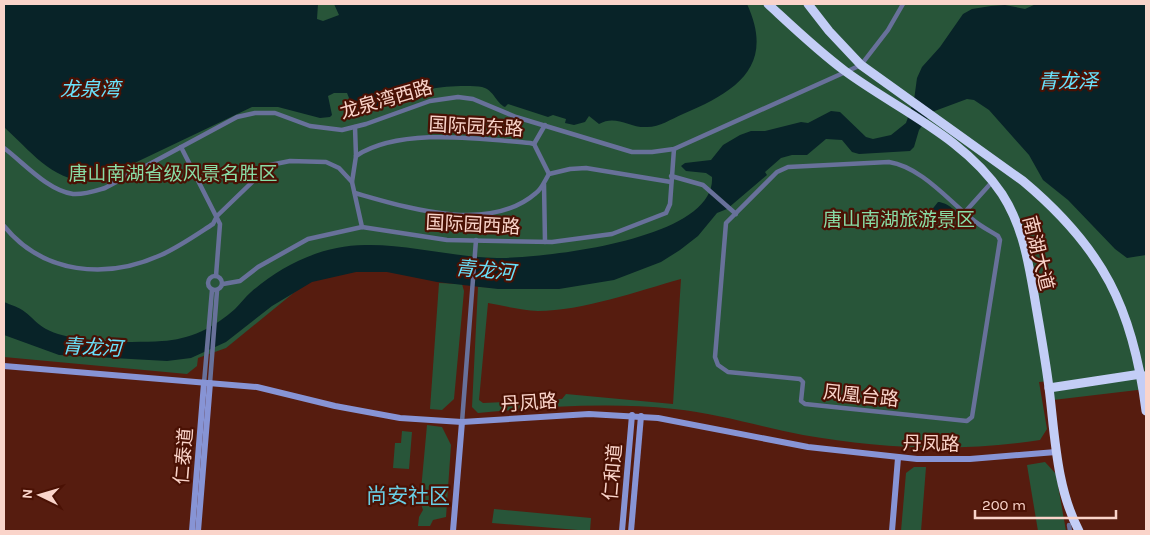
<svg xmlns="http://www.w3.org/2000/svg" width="1150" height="535" font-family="Karla,'Noto Sans SC',sans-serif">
<rect width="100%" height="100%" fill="#561c0f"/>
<g fill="#285539" fill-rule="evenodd">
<path d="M4 4H1146V389L1053 400 1050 381 1039 382 1047 429 1040 440C961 452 882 449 803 435 760 427 717 413 674 409 608 402 543 407 478 413L472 407 478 287 559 289 382 266 313 277 226 348 198 358 197 366 187 374 4 357ZM681 279 673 404 566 394 562 399 483 403 479 400 488 303C504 306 521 310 538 311 582 311 638 291 681 279Z"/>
<polygon points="439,283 462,284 464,291 454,399 442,410 430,409"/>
<polygon points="427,425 442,427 451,445 446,517 433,520 430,526 418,526 419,517 423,510 420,501"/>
<polygon points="402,431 412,432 409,469 393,468 395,443 401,443"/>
<polygon points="1045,462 1056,474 1066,531 1038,531 1027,465"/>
<polygon points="914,467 926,467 921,531 901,531 906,473"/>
<polygon points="494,509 591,518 590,531 492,523"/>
</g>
<g fill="#082328">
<path d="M4 4H318L317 19 323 21 339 15 334 4H747C776 67 735 92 683 114 671 119 660 127 647 127 629 128 616 114 599 124L589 116 585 122 574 125 565 123 566 119 553 115 548 117 508 104 505 107C496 103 494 90 482 87 471 85 442 86 432 89 409 95 377 117 353 108L347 93H334L328 96 332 115 330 117 320 118 278 107H252L101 179C58 189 33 153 4 127Z"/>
<path d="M1036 4H1146V255L1127 258 1115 249 1068 200 1043 180 1029 155 989 110 974 100 967 99 932 112 919 130 914 147 910 151 859 154 852 152 842 140 826 139 807 155H792L781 158 765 172 767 175 727 209 717 213 698 236 680 250 661 262 614 280 559 289H498L437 282 387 272H356L312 282 272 306 226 342 191 358 167 361 59 355 4 335V302C11 305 19 307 25 312 32 317 38 325 46 329 71 343 132 343 162 341 189 340 215 327 235 309 241 303 245 297 251 292 282 265 323 245 365 245 408 244 453 257 497 258 542 258 716 240 712 177L706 173 686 171 681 166 685 163 711 160 723 145 740 135 751 131H765L801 122 808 123 831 111 840 112 866 137 873 139 891 135 906 123 914 100 917 78 922 67 940 47 963 14 972 9 991 6 1005 5 1025 9Z"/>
<path d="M938 202C946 202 958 211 959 219L933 216 930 212Z"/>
</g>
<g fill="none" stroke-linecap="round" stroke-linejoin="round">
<g stroke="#68719a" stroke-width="4.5">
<polyline points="534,144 545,125"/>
<polyline points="181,147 220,224 216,276"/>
<path d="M4 148C24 163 47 190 73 194 84 195 95 191 105 188L237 117 255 113H275L310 126 342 130 366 124 430 101 458 97 473 99 516 117 632 152H652L674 149 861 65 888 30 903 4"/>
<path d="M356 156C400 127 480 139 530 143L534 144 549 174"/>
<path d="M889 162C921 167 948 200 972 219 980 226 990 231 998 236L1000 240 972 417 967 421 805 404 801 401 803 382 800 379 728 372 718 365 715 357 726 223 777 172 788 167Z"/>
<polyline points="671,176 703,185 736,214"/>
<polyline points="352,182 356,156 355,127"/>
<polyline points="544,184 545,242"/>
<path d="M355 193C408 208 489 234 536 193 542 189 545 180 549 174L570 169 586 168 671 182"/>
<polyline points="965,212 992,182"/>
<path d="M4 226C43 274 106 280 161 255 179 247 196 235 213 224L217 216 270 165 290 161 326 162 339 168 352 182 362 227"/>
<circle cx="215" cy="283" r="7"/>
<polyline points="223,284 240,281 258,267 308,239 362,227 447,240 552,242 612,234 666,213 670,204 674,149"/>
<polyline points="204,383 212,290"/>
<polyline points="210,383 217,291"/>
<polyline points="462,422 476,240"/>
<polyline points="1069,525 1070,531"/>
</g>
<g stroke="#8794d5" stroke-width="6">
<polyline points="4,366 257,387 335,406 400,418 462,422 589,414 658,418 808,447 917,459 970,459 1056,452"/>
<polyline points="192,531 204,383"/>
<polyline points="198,531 210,383"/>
<polyline points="453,531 462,422"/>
<polyline points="622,531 632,415"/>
<polyline points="631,531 641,416"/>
<polyline points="892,531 898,458"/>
</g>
<g stroke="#c3cdf6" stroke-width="9">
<path d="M768 4C793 27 818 51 845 71 898 110 964 137 1002 194 1022 225 1028 259 1034 294 1039 325 1045 356 1049 388 1055 435 1056 487 1079 531"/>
<path d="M808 4 829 31 861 65 1023 181C1103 248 1133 308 1146 411"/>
<polyline points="1049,388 1141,374"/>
</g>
</g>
<g text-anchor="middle" stroke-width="4.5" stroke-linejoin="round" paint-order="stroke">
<g font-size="19" fill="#fad4ca" stroke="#4a1104">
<text transform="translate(386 99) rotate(-16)" y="7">龙泉湾西路</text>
<text transform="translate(476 126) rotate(3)" y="7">国际园东路</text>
<text transform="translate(473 224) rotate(3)" y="7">国际园西路</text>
<text transform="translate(1039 253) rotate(76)" y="7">南湖大道</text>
<text transform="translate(861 395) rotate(6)" y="7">凤凰台路</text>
<text transform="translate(529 402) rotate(-4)" y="7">丹凤路</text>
<text transform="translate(931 443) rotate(1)" y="7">丹凤路</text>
<text transform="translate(183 456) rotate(-85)" y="7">仁泰道</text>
<text transform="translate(612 472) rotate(-85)" y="7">仁和道</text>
</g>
<g font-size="19" fill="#89dda6" stroke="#4a1104">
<text x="173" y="180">唐山南湖省级风景名胜区</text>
<text x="899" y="226">唐山南湖旅游景区</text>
</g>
<g font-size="20" font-style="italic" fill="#69e2fc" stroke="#4a1104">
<text x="1068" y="88">青龙泽</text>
<text x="90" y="96">龙泉湾</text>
<text transform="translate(485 270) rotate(5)" y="7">青龙河</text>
<text transform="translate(92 347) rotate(3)" y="7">青龙河</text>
</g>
<g font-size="21" fill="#69cfe6" stroke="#4a1104">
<text x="408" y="503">尚安社区</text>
</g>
</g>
<rect width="1150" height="535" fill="none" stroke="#fad4ca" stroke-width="10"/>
<g transform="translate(40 495) rotate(275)" stroke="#4a1104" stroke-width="4" paint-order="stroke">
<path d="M0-4L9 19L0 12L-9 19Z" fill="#fad4ca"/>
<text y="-8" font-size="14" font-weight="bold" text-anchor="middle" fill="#fad4ca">N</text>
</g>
<path d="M975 510v8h141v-8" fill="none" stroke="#fad4ca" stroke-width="2.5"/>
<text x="982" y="510" font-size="15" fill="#fad4ca" stroke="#4a1104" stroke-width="4" paint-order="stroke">200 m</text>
</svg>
